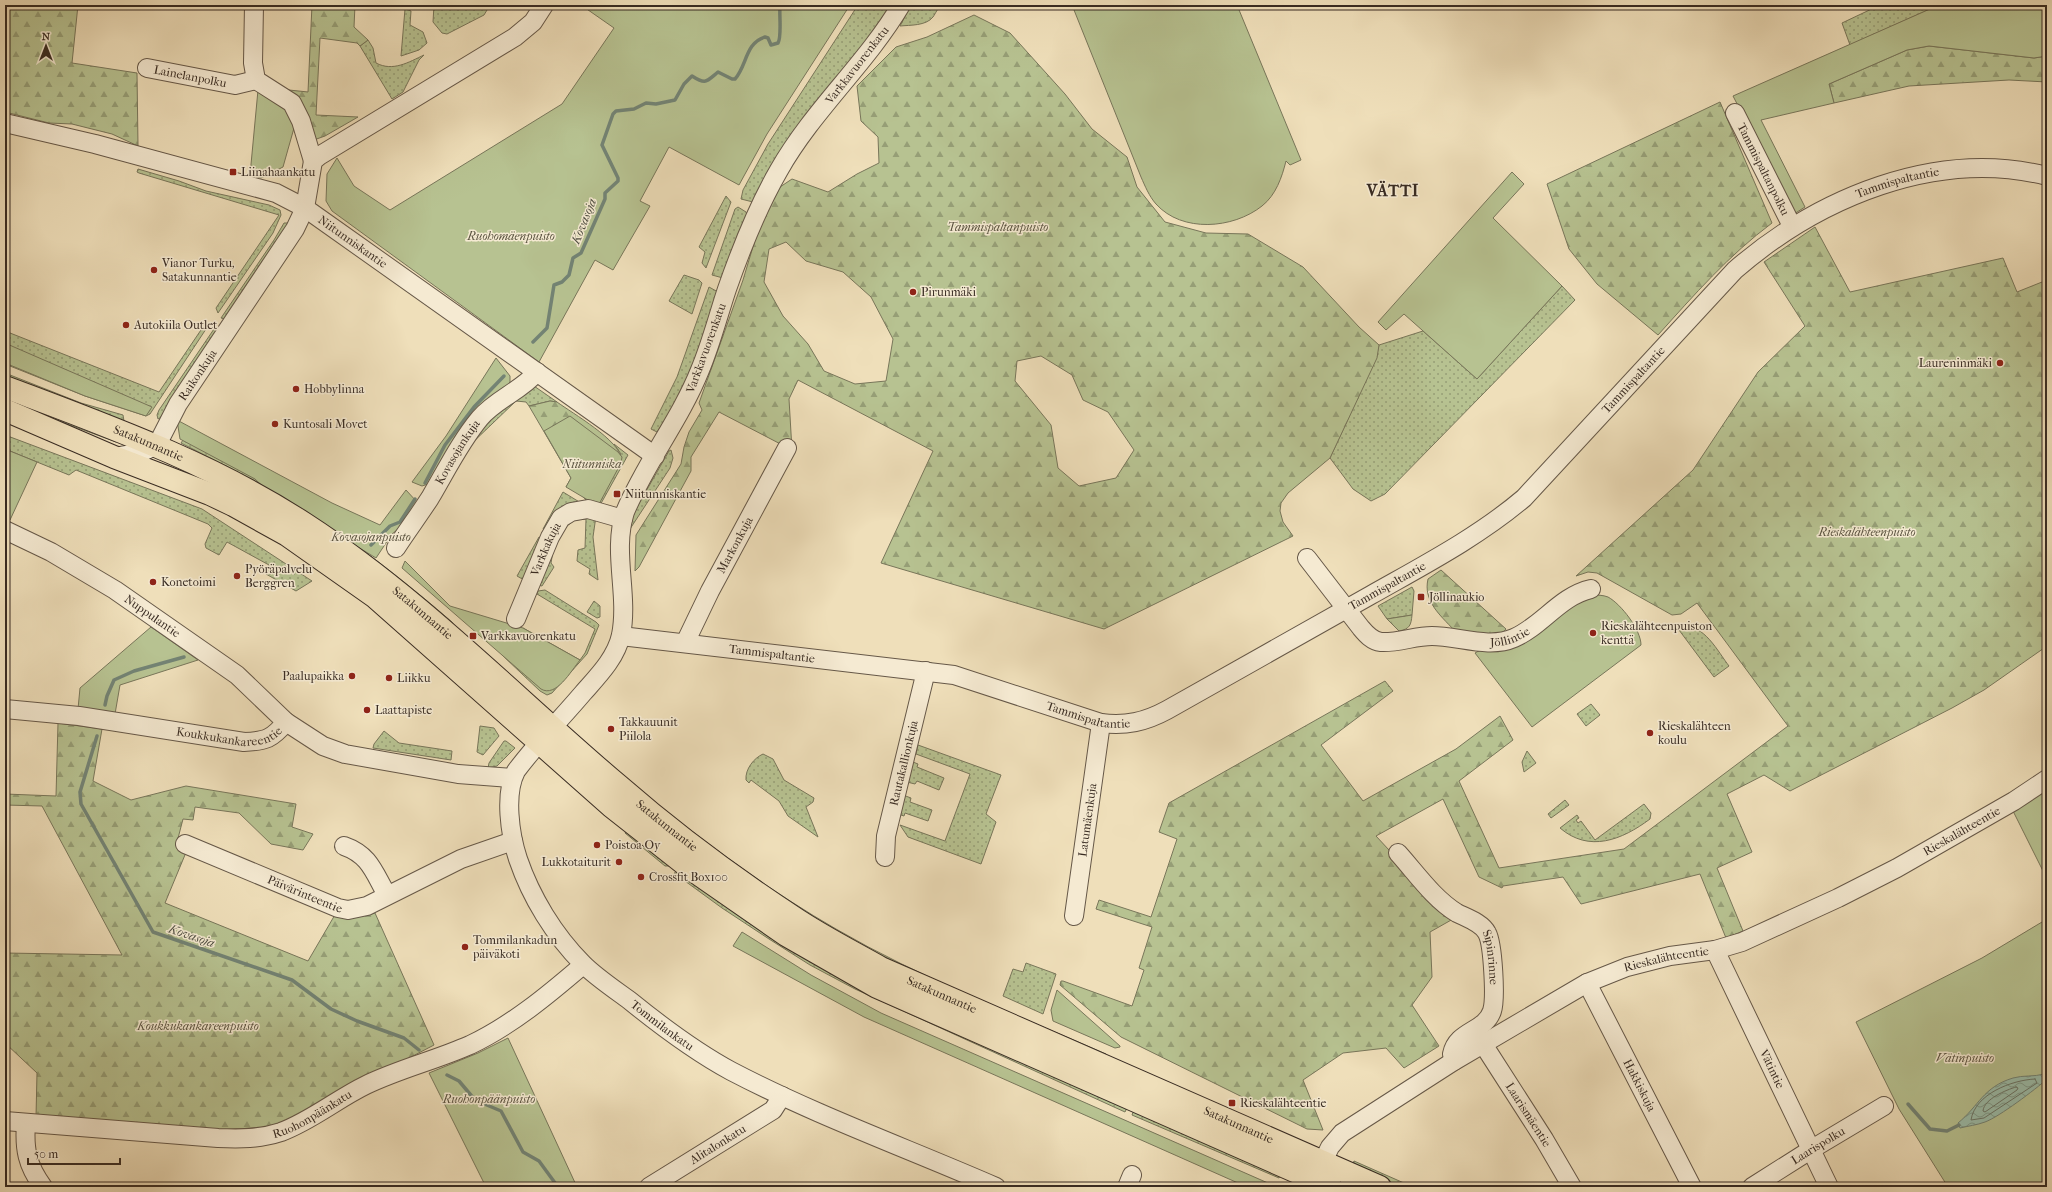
<svg xmlns="http://www.w3.org/2000/svg" width="2052" height="1192" font-family="'IM FELL French Canon',serif">
<defs>
<pattern id="grass-dots" width="8" height="8" patternUnits="userSpaceOnUse"><rect width="8" height="8" fill="#b7c291"/><path d="M2 2h.1M6 6h.1" fill="none" stroke="#969e76" stroke-width="1.8" stroke-linecap="round"/></pattern>
<pattern id="forest-firs" width="22" height="20" patternUnits="userSpaceOnUse"><rect width="22" height="20" fill="#b7c291"/><path d="M5 1l3.5 6h-7zM16 11l3.5 6h-7z" fill="#969e76"/></pattern>
<pattern id="water-waves" width="16" height="10" patternUnits="userSpaceOnUse"><rect width="16" height="10" fill="#9bbdaa"/><path d="M0 5q4-4 8 0t8 0" fill="none" stroke="#7f9a8a"/></pattern>
</defs>
<rect width="100%" height="100%" fill="#efdfba"/>
<filter id="stains"><feTurbulence type="fractalNoise" baseFrequency=".005" numOctaves="4"/><feColorMatrix values="0 0 0 0 .2 0 0 0 0 .09 0 0 0 0 .02 0 0 0 .5 -.17"/></filter>
<radialGradient id="worn" r=".72"><stop offset=".6" stop-color="#630" stop-opacity="0"/><stop offset="1" stop-color="#630" stop-opacity=".3"/></radialGradient>
<g fill="url(#grass-dots)" stroke="#78765a">
<polygon points="434,5 480,9 480,5 490,5 484,15 447,34 442,33 433,22"/>
<polygon points="858,5 893,5 753,202 741,199 743,190 768,144"/>
<path d="M911 5H943C937 8 936 13 933 17 926 26 910 25 900 26Z"/>
<polygon points="1880,5 1939,5 1850,45 1842,23"/>
<polygon points="405,9 411,11 410,25 423,32 427,43 419,50 401,56"/>
<path d="M368 40 373 48 376 63C393 72 409 62 424 55L419 60 403 92 392 99 360 46Z"/>
<polygon points="138,169 179,181 206,191 269,205 280,210 281,215 273,233 218,313 216,308 279,215 139,173 137,172"/>
<polygon points="726,196 731,202 706,268 702,263 705,252 699,247"/>
<polygon points="738,207 746,212 747,215 723,278 712,275 735,209"/>
<polygon points="284,223 289,223 225,319 221,318 274,240"/>
<polygon points="684,275 699,280 702,283 692,314 669,301"/>
<polygon points="1562,286 1575,300 1385,494 1371,501 1353,489 1330,458 1376,358 1379,345 1423,331 1477,379"/>
<path d="M709 287 718 292C702 344 688 387 657 432L651 429 677 377Z"/>
<polygon points="208,326 150,414 146,416 85,396 5,364 5,331 159,392 203,327"/>
<polygon points="214,329 217,333 160,418 158,419 157,415 159,410"/>
<polygon points="5,373 81,403 123,415 124,421 5,380"/>
<polygon points="534,386 557,402 550,401 529,406 526,402 516,401 469,446 482,422"/>
<polygon points="5,394 118,438 116,442 5,401"/>
<polygon points="5,435 202,509 312,581 296,591 266,574 269,565 227,542 219,555 206,548 205,544 212,528 208,524 76,470 69,475 5,449"/>
<path d="M183 440C281 487 370 551 452 622L456 628 238 472 181 443Z"/>
<polygon points="614,444 628,455 599,507 590,504 579,493 621,454"/>
<polygon points="671,450 673,458 670,468 628,532 633,514 669,451"/>
<polygon points="563,492 581,503 546,530 543,529"/>
<polygon points="596,516 593,537 598,580 589,574 590,569 577,561 578,550 585,548 586,519 575,520 567,526 565,524 565,520"/>
<polygon points="539,537 541,538 524,580 517,576"/>
<polygon points="553,551 551,563 554,567 542,586 538,585"/>
<polygon points="1412,587 1414,591 1412,615 1387,619 1378,606"/>
<polygon points="545,590 596,622 599,625 587,654 552,693 547,695 540,691 502,655 523,628 580,660 585,653 595,629 537,594 538,591"/>
<polygon points="594,601 600,606 600,617 597,618 587,612"/>
<path d="M1682 627C1704 623 1718 652 1729 666L1714 677 1679 630Z"/>
<polygon points="1591,704 1600,715 1586,726 1577,714"/>
<polygon points="480,726 494,728 499,736 483,755 477,752"/>
<polygon points="384,731 399,743 452,751 451,760 373,748 374,744"/>
<polygon points="504,741 506,741 515,748 497,766 488,768 489,763"/>
<polygon points="918,745 1001,775 986,814 996,822 981,864 908,837 900,825 945,841 970,774 916,754"/>
<polygon points="1527,751 1536,763 1524,772 1522,762"/>
<path d="M763 754 773 759 784 780 814 798 813 802 806 807 818 837 788 816 779 801 751 780 749 783 746 780C745 769 754 758 763 754Z"/>
<polygon points="913,762 918,764 917,767 944,778 939,790 917,781 915,784 907,782"/>
<polygon points="903,795 911,798 910,802 932,810 928,821 905,813 904,816 898,814"/>
<polygon points="1565,800 1569,805 1551,818 1548,814"/>
<path d="M1644 804 1651 813 1650 819C1622 840 1589 853 1560 828L1577 815 1579 818 1576 820 1578 823 1581 821 1595 840Z"/>
<path d="M662 808C718 852 775 894 836 929 920 978 1017 1015 1106 1054L1101 1055 922 980 786 906 661 810Z"/>
<polygon points="627,830 675,866 665,866 625,833"/>
<polygon points="683,872 1129,1104 1125,1112 855,989 810,965 769,939 722,908 674,873"/>
<polygon points="1026,963 1056,974 1043,1014 1003,996 1013,969 1023,972"/>
<polygon points="1135,1107 1282,1171 1279,1178 1132,1115"/>
<polygon points="1354,1161 1413,1187 1398,1187 1358,1169 1353,1163"/>
</g>
<g fill="url(#forest-firs)" stroke="#78765a" fill-rule="evenodd">
<polygon points="5,5 78,5 72,63 137,73 138,146 112,134 72,124 49,123 5,112"/>
<polygon points="312,5 355,5 354,27 368,40 360,46 357,43 320,38 316,115 358,117 325,136 311,141 300,102 289,90 308,92"/>
<path d="M974 15 1010 33 1065 94 1092 129 1127 157 1137 187 1165 222 1206 233 1248 234 1303 267 1359 327 1379 345 1377 358 1330 458 1288 493 1281 503 1280 511 1283 522 1293 536 1104 629 881 563 933 451 798 380 789 399 792 450 719 412 691 457V471L639 567 635 571 636 535 681 464 684 447 689 432 702 410 699 403 743 280 758 230 780 187 792 179 828 192 857 174 879 163 878 137 861 121 857 86 896 47 927 37ZM786 242 806 261 843 272 871 297 893 339 886 381 855 384 824 371 808 344 783 316 764 282 769 249ZM1041 356 1072 375 1083 400 1108 412 1134 450 1116 478 1079 486 1058 468 1051 425 1015 381 1017 361Z"/>
<polygon points="1929,46 2034,58 2047,56 2047,82 2009,80 1909,86 1834,103 1829,84 1907,50"/>
<path d="M1720 102 1772 223C1729 255 1694 295 1658 335L1597 284 1569 249 1547 184Z"/>
<polygon points="1815,227 1850,292 2003,258 2017,292 2047,280 2047,646 1984,690 1952,708 1790,791 1764,775 1727,794 1752,852 1717,868 1743,931 1726,938 1700,874 1581,904 1563,877 1503,886 1502,888 1479,877 1443,799 1376,836 1453,919 1430,932 1432,977 1412,1005 1439,1046 1404,1068 1386,1048 1343,1053 1303,1080 1323,1130 1307,1129 1121,1037 1060,985 1061,981 1063,981 1132,1006 1144,970 1139,968 1152,927 1096,909 1099,900 1151,917 1177,839 1159,832 1169,803 1385,681 1393,691 1321,745 1363,801 1456,749 1500,716 1513,740 1459,781 1499,868 1624,849 1788,726 1697,603 1681,614 1672,615 1597,573 1588,572 1576,576 1693,470 1758,372 1805,326 1764,262"/>
<path d="M550 401 557 402C572 413 621 441 621 459L566 487 571 478 529 406Z"/>
<path d="M1441 570 1506 629 1499 637 1454 630C1440 615 1423 601 1428 579Z"/>
<path d="M1412 615C1411 625 1410 629 1399 631L1387 619Z"/>
<polygon points="58,723 102,729 93,781 131,800 186,786 296,804 292,827 313,834 303,850 271,844 239,813 195,807 193,820 183,819 176,846 187,850 165,903 308,961 336,913 355,917 375,913 434,1045 284,1123 260,1129 230,1132 36,1117 37,1073 5,1043 5,953 122,955 42,806 5,805 5,794 56,796"/>
</g>
<g fill="#b7c291" stroke="#78765a">
<polygon points="581,5 850,5 767,134 739,185 669,147 640,201 650,206 613,270 595,260 539,362 332,211 326,201 327,174 337,158 354,186 390,210 562,104 614,28"/>
<path d="M1072 5H1237L1301 160 1290 165 1286 161C1282 177 1276 195 1262 206 1233 229 1182 233 1156 204 1149 196 1145 186 1141 177Z"/>
<polygon points="1939,5 2047,5 2047,56 2034,58 1929,46 1907,50 1829,84 1834,103 1761,120 1805,207 1794,214 1733,96"/>
<polygon points="258,90 286,106 294,128 283,167 261,178 250,175"/>
<polygon points="1512,172 1524,184 1493,218 1562,286 1477,379 1404,314 1386,330 1378,322"/>
<polygon points="5,343 14,347 152,407 146,416 85,396 5,363"/>
<polygon points="496,358 510,376 510,385 452,442 428,484 422,486 412,482 446,436"/>
<polygon points="570,416 618,452 622,457 621,463 598,506 566,487 571,478 544,431"/>
<polygon points="177,420 332,503 380,525 406,490 417,502 403,525 392,534 376,558 272,495 255,479 180,439"/>
<polygon points="5,449 37,462 10,520 5,518"/>
<path d="M405 561 450 606 523 628 580 660C571 671 556 698 541 689L402 568Z"/>
<path d="M1592 595C1597 595 1603 595 1608 597 1621 604 1641 630 1641 645L1532 727 1475 653 1577 597Z"/>
<polygon points="151,627 198,660 120,685 115,714 78,709 80,688"/>
<polygon points="2047,789 2047,879 2013,811"/>
<polygon points="2047,919 2047,1187 1948,1187 1899,1109 1856,1022 1982,958"/>
<polygon points="742,932 811,975 881,1013 1277,1187 1247,1187 864,1017 733,946"/>
<polygon points="1057,990 1120,1046 1120,1047 1115,1048 1053,1021 1051,1010"/>
<polygon points="508,1038 577,1187 486,1187 429,1073 478,1053"/>
</g>
<path fill="url(#water-waves)" stroke="#738374" d="M2044 1074 2047 1079C2036 1089 1999 1117 1985 1122 1977 1125 1968 1126 1960 1128L1958 1123C1979 1106 1983 1087 2013 1078 2023 1075 2034 1077 2044 1074Z"/>
<g fill="none" stroke-linecap="round" stroke-linejoin="round">
<g stroke="#6a7466" stroke-width="1">
<path d="M2035 1079 2037 1083 1984 1118 1971 1120C1975 1094 2012 1080 2035 1079Z"/>
<path d="M2016 1087 2018 1088 2017 1090 1985 1112 1983 1111C1984 1099 2006 1090 2016 1087Z"/>
</g>
<g stroke="#738374" stroke-width="3.5">
<path d="M533 342 547 328 554 285 562 282 569 275 573 258 581 253 605 199V193L618 181V178L602 145 613 114 616 111 634 109 646 103 656 104 675 100 684 84 692 76C706 85 706 82 718 72L732 79H735C747 66 745 43 765 37L768 38 771 45 778 43C782 37 779 14 780 5"/>
<polyline points="425,483 445,445 474,407 504,376"/>
<polyline points="371,545 390,526 400,522 415,499"/>
<polyline points="105,705 107,696 114,680 134,671 184,657"/>
<polyline points="97,736 80,792 81,804 153,932 292,980 331,1009 357,1021 404,1038 419,1050"/>
<polyline points="447,1075 459,1081 475,1100 501,1111 523,1152 539,1161 558,1187"/>
<polyline points="1908,1104 1930,1129 1947,1131 1959,1125"/>
</g>
<g stroke="#665848" stroke-width="20">
<g id="minor">
<polyline points="254,5 253,63 256,80 292,103 301,121 313,161"/>
<path id="s1" d="M901 5C866 64 813 110 779 170 757 208 741 249 727 289 718 316 711 344 700 370 680 420 646 462 625 512 612 552 629 594 621 635 616 658 598 676 583 693 561 719 536 744 516 771 504 794 510 835 518 859 531 897 554 935 583 964 596 977 614 989 629 1000 661 1026 694 1051 731 1071 815 1115 909 1149 996 1187"/>
<path id="s2" d="M147 68 235 85 256 80"/>
<path id="s3" d="M1735 113 1792 226"/>
<path id="s4" d="M5 123 95 144 276 193 305 208 655 456"/>
<path id="s5" d="M114 457 142 452 157 445 178 404 295 229 305 208 313 161 319 156 515 37 533 22 544 5"/>
<path id="s6" d="M5 530 51 552 115 590 237 675 286 722"/>
<path id="s7" d="M396 548C407 531 419 515 430 498 446 471 460 442 480 418 496 399 521 391 537 372"/>
<path id="s8" d="M1307 558 1361 628C1366 634 1372 641 1381 642 1398 643 1415 636 1432 636 1458 636 1489 649 1514 638 1542 626 1560 596 1591 589"/>
<path id="s9" d="M516 619 550 537 561 518 571 512 588 509 623 519"/>
<path id="s10" d="M621 636 954 675 1101 723C1126 726 1145 722 1167 710 1235 672 1303 633 1371 595 1424 565 1478 537 1524 498L1735 270C1818 198 1936 148 2047 176"/>
<path id="s11" d="M685 643 710 591 787 448"/>
<path id="s12" d="M5 709 79 716 244 742C266 741 272 739 286 722L323 746 345 754 458 774 512 778"/>
<path id="s13" d="M185 844 338 908 348 910 367 906 461 859 513 841"/>
<path d="M344 846C370 855 374 873 387 895"/>
<path id="s14" d="M1398 853C1416 873 1434 899 1457 913 1467 918 1482 923 1487 933 1493 944 1496 999 1492 1011 1485 1032 1457 1030 1452 1054L1454 1061"/>
<path id="s15" d="M885 857 886 836 926 671"/>
<path id="s16" d="M1074 916 1101 723"/>
<path id="s17" d="M1715 950 1829 1187"/>
<path id="s18" d="M1587 983 1692 1187"/>
<path id="s19" d="M1483 1044 1544 1139 1572 1187"/>
<path id="s20" d="M5 1121 218 1138C239 1139 260 1139 281 1132 311 1121 337 1099 366 1085 399 1069 436 1060 470 1045 512 1025 548 995 583 965"/>
<path d="M26 1123C24 1149 27 1165 43 1187"/>
<path id="s21" d="M1317 1174 1330 1147 1342 1133 1454 1061 1587 983 1627 967 1670 956 1715 950 1742 942 1838 898 1897 868 2014 801 2047 779"/>
<path id="s22" d="M649 1187 773 1110 782 1096"/>
<polyline points="1127,1187 1132,1175"/>
<path id="s23" d="M1752 1187 1812 1149 1884 1106"/>
</g>
</g>
<g stroke="#382b22" stroke-width="24">
<g id="major">
<path id="s24" d="M5 387C108 426 212 463 305 524 419 598 515 698 619 786 674 834 732 877 793 917 821 936 851 951 881 968L1380 1187"/>
<polyline points="5,410 114,457 210,494 233,505 287,535 375,597 611,806 691,869 786,935 877,987 1331,1187"/>
</g>
</g>
<use href="#minor" stroke="#f5ead2" stroke-width="18"/>
<use href="#major" stroke="#efdfba" stroke-width="22"/>
</g>
<g fill="#8f2418" stroke="#f5ead2" stroke-width="1.5">
<rect x="229" y="168" width="8" height="8" rx="2"/>
<circle cx="154" cy="270" r="4"/>
<circle cx="913" cy="292" r="4"/>
<circle cx="126" cy="325" r="4"/>
<circle cx="2000" cy="363" r="4"/>
<circle cx="296" cy="389" r="4"/>
<circle cx="275" cy="424" r="4"/>
<rect x="613" y="490" width="8" height="8" rx="2"/>
<circle cx="237" cy="576" r="4"/>
<circle cx="153" cy="582" r="4"/>
<rect x="1417" y="593" width="8" height="8" rx="2"/>
<circle cx="1593" cy="633" r="4"/>
<rect x="469" y="632" width="8" height="8" rx="2"/>
<circle cx="352" cy="676" r="4"/>
<circle cx="389" cy="678" r="4"/>
<circle cx="367" cy="710" r="4"/>
<circle cx="611" cy="729" r="4"/>
<circle cx="1650" cy="733" r="4"/>
<circle cx="597" cy="845" r="4"/>
<circle cx="619" cy="862" r="4"/>
<circle cx="641" cy="877" r="4"/>
<circle cx="465" cy="947" r="4"/>
<rect x="1228" y="1099" width="8" height="8" rx="2"/>
</g>
<g text-anchor="middle" stroke-width="3" stroke-linejoin="round" paint-order="stroke">
<g font-size="12" fill="#382b22" stroke="#f5ead2">
<text transform="translate(857 65) rotate(-52)" y="4">Varkkavuorenkatu</text>
<text dy="4" stroke="none"><textPath href="#s2" startOffset="44">Lainelanpolku</textPath></text>
<text dy="4" stroke="none"><textPath href="#s3" startOffset="63">Tammispaltanpolku</textPath></text>
<text dy="4" stroke="none"><textPath href="#s10" startOffset="1471">Tammispaltantie</textPath></text>
<text dy="4" stroke="none"><textPath href="#s4" startOffset="371">Niitunniskantie</textPath></text>
<text transform="translate(706 348) rotate(-70)" y="4">Varkkavuorenkatu</text>
<text dy="4" stroke="none"><textPath href="#s5" startOffset="126">Raikonkuja</textPath></text>
<text dy="4" stroke="none"><textPath href="#s10" startOffset="1135">Tammispaltantie</textPath></text>
<text dy="4" stroke="none"><textPath href="#s24" startOffset="154">Satakunnantie</textPath></text>
<text dy="4" stroke="none"><textPath href="#s7" startOffset="114">Kovasojankuja</textPath></text>
<text dy="4" stroke="none"><textPath href="#s11" startOffset="110">Markonkuja</textPath></text>
<text dy="4" stroke="none"><textPath href="#s9" startOffset="76">Varkkakuja</textPath></text>
<text dy="4" stroke="none"><textPath href="#s10" startOffset="811">Tammispaltantie</textPath></text>
<text dy="4" stroke="none"><textPath href="#s24" startOffset="478">Satakunnantie</textPath></text>
<text dy="4" stroke="none"><textPath href="#s6" startOffset="171">Nuppulantie</textPath></text>
<text dy="4" stroke="none"><textPath href="#s8" startOffset="244">Jöllintie</textPath></text>
<text dy="4" stroke="none"><textPath href="#s10" startOffset="152">Tammispaltantie</textPath></text>
<text dy="4" stroke="none"><textPath href="#s10" startOffset="476">Tammispaltantie</textPath></text>
<text dy="4" stroke="none"><textPath href="#s12" startOffset="227">Koukkukankareentie</textPath></text>
<text dy="4" stroke="none"><textPath href="#s15" startOffset="96">Rautakallionkuja</textPath></text>
<text dy="4" stroke="none"><textPath href="#s16" startOffset="97">Latumäenkuja</textPath></text>
<text dy="4" stroke="none"><textPath href="#s24" startOffset="802">Satakunnantie</textPath></text>
<text dy="4" stroke="none"><textPath href="#s21" startOffset="743">Rieskalähteentie</textPath></text>
<text dy="4" stroke="none"><textPath href="#s13" startOffset="130">Päivärinteentie</textPath></text>
<text dy="4" stroke="none"><textPath href="#s14" startOffset="146">Sipinrinne</textPath></text>
<text dy="4" stroke="none"><textPath href="#s21" startOffset="419">Rieskalähteentie</textPath></text>
<text dy="4" stroke="none"><textPath href="#s24" startOffset="1126">Satakunnantie</textPath></text>
<text dy="4" stroke="none"><textPath href="#s1" startOffset="1193">Tommilankatu</textPath></text>
<text dy="4" stroke="none"><textPath href="#s17" startOffset="132">Vätintie</textPath></text>
<text dy="4" stroke="none"><textPath href="#s18" startOffset="115">Hakkiskuja</textPath></text>
<text dy="4" stroke="none"><textPath href="#s20" startOffset="313">Ruohonpäänkatu</textPath></text>
<text dy="4" stroke="none"><textPath href="#s19" startOffset="84">Laarismäentie</textPath></text>
<text dy="4" stroke="none"><textPath href="#s24" startOffset="1450">Satakunnantie</textPath></text>
<text dy="4" stroke="none"><textPath href="#s22" startOffset="81">Alitalonkatu</textPath></text>
<text dy="4" stroke="none"><textPath href="#s23" startOffset="78">Laarispolku</textPath></text>
</g>
<g font-size="12" fill="#382b22" stroke="#f5ead2" text-anchor="start">
<text x="241" y="176">Liinahaankatu</text>
<text x="162" y="267">Vianor Turku,<tspan x="162" dy="14">Satakunnantie</tspan></text>
<text x="921" y="296">Pirunmäki</text>
<text x="134" y="329">Autokiila Outlet</text>
<text x="1992" y="367" text-anchor="end">Laureninmäki</text>
<text x="304" y="393">Hobbylinna</text>
<text x="283" y="428">Kuntosali Movet</text>
<text x="625" y="498">Niitunniskantie</text>
<text x="245" y="573">Pyöräpalvelu<tspan x="245" dy="14">Berggren</tspan></text>
<text x="161" y="586">Konetoimi</text>
<text x="1429" y="601">Jöllinaukio</text>
<text x="1601" y="630">Rieskalähteenpuiston<tspan x="1601" dy="14">kenttä</tspan></text>
<text x="481" y="640">Varkkavuorenkatu</text>
<text x="344" y="680" text-anchor="end">Paalupaikka</text>
<text x="397" y="682">Liikku</text>
<text x="375" y="714">Laattapiste</text>
<text x="619" y="726">Takkauunit<tspan x="619" dy="14">Piilola</tspan></text>
<text x="1658" y="730">Rieskalähteen<tspan x="1658" dy="14">koulu</tspan></text>
<text x="605" y="849">Poistoa Oy</text>
<text x="611" y="866" text-anchor="end">Lukkotaiturit</text>
<text x="649" y="881">Crossfit Box100</text>
<text x="473" y="944">Tommilankadun<tspan x="473" dy="14">päiväkoti</tspan></text>
<text x="1240" y="1107">Rieskalähteentie</text>
</g>
<g font-size="12" font-style="italic" fill="#58513e" stroke="#f5ead2">
<text x="998" y="231">Tammispaltanpuisto</text>
<text x="511" y="240">Ruohomäenpuisto</text>
<text x="592" y="468">Niitunniska</text>
<text x="1867" y="536">Rieskalähteenpuisto</text>
<text x="371" y="541">Kovasojanpuisto</text>
<text x="198" y="1030">Koukkukankareenpuisto</text>
<text x="1965" y="1062">Vätinpuisto</text>
<text x="489" y="1103">Ruohonpäänpuisto</text>
</g>
<g font-size="13" font-style="italic" fill="#515044" stroke="#f5ead2">
<text transform="translate(583 221) rotate(-68)" y="5">Kovasoja</text>
<text transform="translate(192 935) rotate(19)" y="5">Kovasoja</text>
</g>
<g font-size="16" font-weight="bold" letter-spacing="1" fill="#382b22" stroke="#f5ead2">
<text x="1393" y="196">VÄTTI</text>
</g>
</g>
<rect width="2052" height="1192" fill="none" stroke="#efdfba" stroke-width="20"/>
<rect x="6" y="6" width="2040" height="1180" fill="none" stroke="#382b22" stroke-width="2"/>
<rect x="10" y="10" width="2032" height="1172" fill="none" stroke="#382b22"/>
<g transform="translate(46 46)" stroke="#f5ead2" stroke-width="3" paint-order="stroke">
<path d="M0-3L7 15L0 10L-7 15Z" fill="#382b22"/>
<text y="-6" font-size="11" font-weight="bold" text-anchor="middle" fill="#382b22">N</text>
</g>
<path d="M28 1158v6h92v-6" fill="none" stroke="#382b22" stroke-width="2"/>
<text x="34" y="1158" font-size="12" fill="#382b22" stroke="#f5ead2" stroke-width="3" paint-order="stroke">50 m</text>
<rect width="100%" height="100%" filter="url(#stains)"/>
<rect width="100%" height="100%" fill="url(#worn)"/>
</svg>
